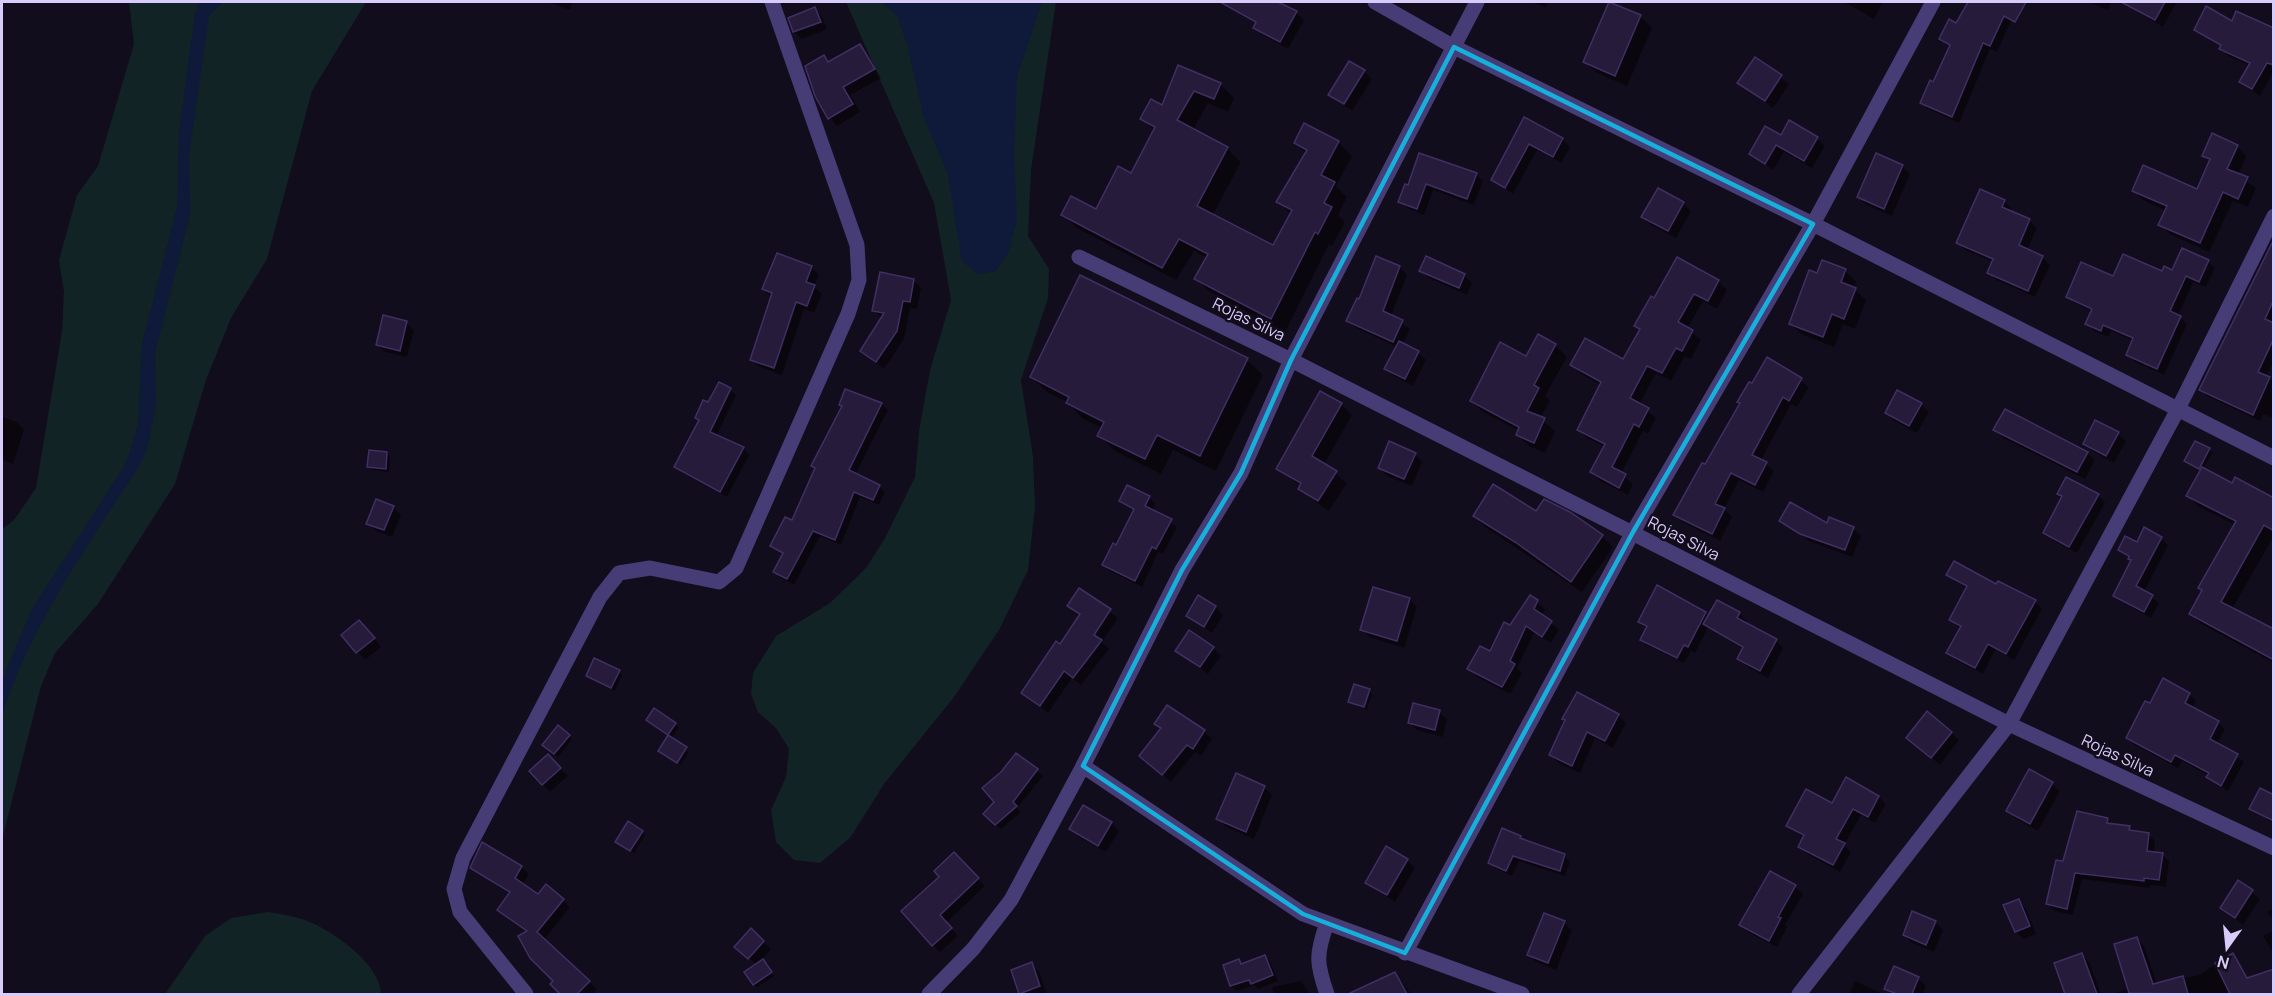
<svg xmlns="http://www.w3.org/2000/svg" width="2275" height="996" font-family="Manrope,sans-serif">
<rect width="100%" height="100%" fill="#120d1c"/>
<g fill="#112325">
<polygon points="129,2 366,2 312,91 267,259 231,318 206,380 175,484 98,604 55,653 41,686 2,840 2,529 14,520 36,488 62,331 64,292 59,260 77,195 98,166 134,44"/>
<polygon points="846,2 1056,2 1031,170 1028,236 1049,269 1048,298 1021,380 1033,457 1035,507 1028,570 999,630 954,697 884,784 850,838 820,863 794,860 776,842 771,810 786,777 789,749 776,728 758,712 751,694 753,673 776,636 830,603 866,568 885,538 915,477 919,431 930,370 951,300 934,203"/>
<path d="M268 912C280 914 293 916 305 920 332 930 381 964 381 994H165L205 936 231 918Z"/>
</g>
<g fill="#0f1939">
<path d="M199 2H223L209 16 189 154 190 215 155 353 156 404 148 445 140 465C91 540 27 631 2 717V680L32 609 126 463 138 425 142 344 177 207 179 131 195 14Z"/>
<polygon points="881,2 1042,2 1017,77 1014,157 1017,220 1008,253 996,271 978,274 962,261 948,175 923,115 908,47 897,15"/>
</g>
<g fill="#0007">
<polygon points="548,2 573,2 570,10"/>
<polygon points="1237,2 1275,2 1296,13 1304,20 1288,49 1263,35 1255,27 1257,24 1241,15 1233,8"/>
<polygon points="1531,2 1548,2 1546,7"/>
<polygon points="1844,2 1883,2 1874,19"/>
<polygon points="1969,2 2001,2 2015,12 1997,52 1990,49 1959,123 1928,109 1921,102 1934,84 1950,47 1940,39 1957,25"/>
<polygon points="2089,2 2111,2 2108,10"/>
<polygon points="2121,2 2177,2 2163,27"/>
<polygon points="815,9 822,17 827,29 802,39 794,32"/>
<polygon points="1640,16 1652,28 1627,86 1597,73 1585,62"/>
<polygon points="2232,23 2274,29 2274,70 2260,96 2241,82 2250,66 2228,56 2222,47 2195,29"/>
<polygon points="860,46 881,78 850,95 860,112 837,126 830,118 824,56 830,63"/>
<polygon points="1755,59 1789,84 1773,108 1739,83"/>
<polygon points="1179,67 1220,84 1234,98 1228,112 1208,103 1193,130 1227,148 1241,162 1212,216 1274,247 1291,214 1278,201 1306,154 1296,143 1338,142 1352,156 1336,186 1347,197 1338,215 1345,222 1332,246 1329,244 1285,332 1210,292 1196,279 1207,258 1194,251 1176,280 1077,228 1063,214 1096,211 1132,175 1155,131 1142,118 1163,108"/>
<polygon points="1364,71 1372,79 1352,111 1330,95"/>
<polygon points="1525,119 1562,139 1570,147 1561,163 1537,150 1513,194 1493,180"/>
<polygon points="1781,137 1817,138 1825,146 1812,168 1784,152 1773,170 1751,154"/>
<polygon points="2237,146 2246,156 2238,175 2256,188 2248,207 2233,201 2209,252 2170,234 2160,224 2166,211 2143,200 2134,191 2198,191 2210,162 2204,156"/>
<polygon points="1902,166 1910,174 1892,216 1866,205 1859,197"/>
<polygon points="1476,174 1483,181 1474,205 1433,190 1424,215 1407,208 1400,201 1406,186"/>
<polygon points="2004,201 2011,209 2010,212 2029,220 2037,228 2027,250 2042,257 2050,265 2035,297 1996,280 1989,272 1993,262 1965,250 1958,242"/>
<polygon points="1683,203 1691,211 1676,238 1651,225 1643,217"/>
<polygon points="2274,242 2274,360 2266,377 2274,381 2274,418 2263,414 2260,421 2207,396 2200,389"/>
<polygon points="1823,262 1846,271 1856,281 1854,289 1866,300 1855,329 1843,324 1834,347 1801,334 1790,323"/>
<polygon points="2208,262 2215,268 2206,287 2193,282 2178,316 2187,324 2164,375 2135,362 2128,355 2134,341 2111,331 2108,337 2094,331 2087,324 2092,311 2075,303 2068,297 2114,278 2163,273"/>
<polygon points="811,267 819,275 814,287 822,294 814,313 804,309 782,375 760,367 752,360 771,297 763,289"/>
<polygon points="1399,267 1407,275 1391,316 1410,329 1402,345 1418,353 1426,360 1413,386 1394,376 1386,369 1397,347 1356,328 1348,320 1360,301"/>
<polygon points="1421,271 1464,275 1472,283 1467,295 1429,278"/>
<polygon points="1081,277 1247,360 1263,375 1216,471 1173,450 1161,474 1115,451 1099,435 1102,428 1083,419 1067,402 1047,392 1031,377"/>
<polygon points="914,281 921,288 917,309 910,308 904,339 884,369 862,351 882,319 874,310"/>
<polygon points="1718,281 1727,290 1717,309 1703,301 1687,329 1701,340 1691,359 1685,356 1671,381 1656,373 1639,405 1656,418 1648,434 1643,431 1621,474 1633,484 1628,495 1600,481 1592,472 1605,447 1587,438 1579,430 1601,385 1581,374 1572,365 1624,361 1641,330 1636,326 1655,300"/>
<polygon points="406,323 414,330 407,357 385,352 377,344"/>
<polygon points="1555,345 1567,357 1545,396 1550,401 1540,418 1555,431 1545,453 1529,446 1517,435 1519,431 1483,412 1471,401 1527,358"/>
<polygon points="1768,359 1809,387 1797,407 1791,404 1761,460 1774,471 1763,492 1739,480 1724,509 1732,517 1720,541 1682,522 1675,515"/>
<polygon points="730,389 736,395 716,437 743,448 749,455 727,497 682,473 676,467 700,421 696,418 709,404"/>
<polygon points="881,404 888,410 855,475 879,486 885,492 879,505 860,497 841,545 820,536 794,585 781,578 775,571 783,555 772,546 793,523 843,407 841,405"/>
<polygon points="1341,404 1352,415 1324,465 1347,483 1329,511 1311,499 1300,488 1301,486 1278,469"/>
<polygon points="1921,404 1929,412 1917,433 1894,421 1887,413"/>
<polygon points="2,417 17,422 24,430 13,464 2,460"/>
<polygon points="2096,422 2118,434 2126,441 2114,463 2092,451 2085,444"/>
<polygon points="1995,430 2087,453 2095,460 2085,479 2003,438"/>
<polygon points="2209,449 2212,453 2203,469 2233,485 2236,479 2274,497 2274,536 2232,609 2274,631 2274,663 2201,624 2191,614 2203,591 2200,588 2235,525 2198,506 2188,496 2202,470 2186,461"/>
<polygon points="387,453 390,457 389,472 372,470 369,467"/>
<polygon points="1415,454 1422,462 1412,486 1387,476 1379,468"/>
<polygon points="2059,493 2098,495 2105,503 2077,553 2052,540 2045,532 2063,497"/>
<polygon points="1149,497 1155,504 1152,511 1177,527 1163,554 1158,552 1142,587 1110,571 1104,565 1117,547 1135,511 1120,501"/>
<polygon points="393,507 401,515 392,537 376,531 368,523"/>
<polygon points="1537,513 1569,513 1602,536 1613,547 1582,592 1485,527 1474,516"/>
<polygon points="1781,521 1853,528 1861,536 1852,557 1809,541"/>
<polygon points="2161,538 2168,545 2144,592 2159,603 2151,618 2122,602 2115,595 2132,561 2119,549"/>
<polygon points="1948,575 1997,586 2035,601 2042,609 2014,660 1995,650 1983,674 1956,660 1948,653 1962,628 1951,619 1967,589"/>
<polygon points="1080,590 1118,618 1102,642 1109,649 1081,685 1072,678 1048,713 1023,693 1080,616 1069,606"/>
<polygon points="1530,597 1545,609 1542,616 1559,630 1551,643 1534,633 1517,668 1522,673 1510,694 1477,677 1469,669 1491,653"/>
<polygon points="1409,599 1417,607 1404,648 1369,637 1362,629"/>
<polygon points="1215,607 1223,615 1212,633 1187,616"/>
<polygon points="1705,613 1709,617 1739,614 1747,621 1745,624 1776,640 1783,648 1768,678 1746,666 1738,659 1743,649 1708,627 1695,653 1691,651 1684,663 1648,646 1642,639 1647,629 1640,621"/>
<polygon points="367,629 381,647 365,660 343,635"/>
<polygon points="1213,648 1221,656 1208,674 1177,651"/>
<polygon points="619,672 622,675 615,691 587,676"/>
<polygon points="2163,680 2189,694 2196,701 2192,708 2218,722 2225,729 2217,744 2244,762 2228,791 2215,784 2209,776 2182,761 2178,768 2135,745 2128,738"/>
<polygon points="1369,690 1372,694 1367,710 1349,702"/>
<polygon points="655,710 679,727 671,739 689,752 681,765 660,750 669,736 648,720"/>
<polygon points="1439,712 1447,719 1443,737 1417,730 1409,722"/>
<polygon points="1618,715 1626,723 1613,748 1595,738 1580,773 1558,763 1551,755 1566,721"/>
<polygon points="1156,723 1204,731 1212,739 1201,756 1195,752 1171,782 1141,756 1162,729"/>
<polygon points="1951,733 1959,740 1940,765 1908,738"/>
<polygon points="569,736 572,739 558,757 547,748"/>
<polygon points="1016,755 1043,776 1017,808 1021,812 1001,829 985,814 996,802 1002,773"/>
<polygon points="548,756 568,776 550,792 543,784"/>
<polygon points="2052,784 2060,791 2038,831 2015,818 2008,810"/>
<polygon points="1264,787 1272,795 1254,839 1226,827 1218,819"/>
<polygon points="2274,796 2274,824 2251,808"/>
<polygon points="1879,797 1886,804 1875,823 1861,815 1844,845 1851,852 1840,872 1807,854 1800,846 1804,838 1788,826 1832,805"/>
<polygon points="2107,819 2113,825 2148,834 2155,841 2154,853 2162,854 2169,861 2166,887 2151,885 2150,888 2082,879 2073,915 2055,911 2048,904 2064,863"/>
<polygon points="1111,823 1119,831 1106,852 1079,837 1071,829"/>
<polygon points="642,832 645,835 634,853 620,845"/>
<polygon points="1520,837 1525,842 1564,856 1570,862 1565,876 1519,861 1512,876 1495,868 1489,863"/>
<polygon points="954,854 985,886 946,923 958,936 940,952 933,945 941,877"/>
<polygon points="1407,860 1415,868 1395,902 1367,883"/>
<polygon points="521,867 529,874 522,885 539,896 563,900 570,907 544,940 597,989 593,994 562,994 552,984 555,981 528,932 499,910 511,894 472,868"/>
<polygon points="1770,873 1795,887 1803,894 1785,925 1787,927 1777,947 1749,933 1741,925"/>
<polygon points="2239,882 2260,899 2243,925 2222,908"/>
<polygon points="2018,901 2026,909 2036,934 2024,939 2016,932"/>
<polygon points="2274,908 2274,921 2267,912"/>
<polygon points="1935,922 1943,930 1934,952 1912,943 1904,935"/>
<polygon points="1564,923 1572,930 1556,970 1536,962 1529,955"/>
<polygon points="2274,930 2274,954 2263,936"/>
<polygon points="751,931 771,949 762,960 774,976 757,987 754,984 757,965 744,954"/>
<polygon points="2137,939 2144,946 2157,984 2199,975 2232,954 2249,979 2274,970 2274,994 2113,994 2129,988"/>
<polygon points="2082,955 2089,962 2101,994 2067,994 2055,964"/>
<polygon points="1264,956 1270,962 1278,981 1258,989 1255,985 1237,991 1231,986 1225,966 1239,961 1243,965"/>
<polygon points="1031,964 1039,972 1047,994 1021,993"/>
<polygon points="1395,973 1411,994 1355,994 1355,993"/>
<polygon points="1918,978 1926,986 1923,994 1892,994 1886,989"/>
<polygon points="1301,981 1310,994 1274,994 1272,987"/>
<polygon points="1855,981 1879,992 1881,994 1849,994"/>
</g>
<g fill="#261b3b" stroke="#412f64" stroke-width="1.5">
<polygon points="1220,2 1278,2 1297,11 1280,42 1253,28 1256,22"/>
<polygon points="1609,2 1641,15 1615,76 1583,62"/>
<polygon points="1968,2 2026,2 2015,22 2004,16 1990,46 1983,43 1952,117 1920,103 1930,80 1933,82 1950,45 1939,39 1949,19 1956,23"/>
<polygon points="2121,2 2165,2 2155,20"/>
<polygon points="2206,6 2232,21 2236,11 2274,28 2274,65 2267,63 2252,89 2239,82 2250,63 2219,49 2221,45 2194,30"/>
<polygon points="815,7 821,22 793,32 788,18"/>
<polygon points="860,44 875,69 843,87 853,104 828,119 815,96 805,66 824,55 828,62"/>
<polygon points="1755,57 1782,75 1765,101 1737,83"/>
<polygon points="1349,61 1365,70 1344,104 1328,95"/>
<polygon points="1178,65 1221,83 1214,99 1194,91 1177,120 1228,147 1197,206 1273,245 1292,210 1276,202 1307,150 1294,143 1304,123 1339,141 1321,175 1335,182 1324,203 1332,207 1318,234 1315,232 1271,319 1194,279 1208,254 1179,239 1162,268 1061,215 1071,196 1096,209 1118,166 1131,173 1155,127 1140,119 1151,99 1162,105"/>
<polygon points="1524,117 1563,138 1553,157 1529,144 1505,188 1491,180"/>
<polygon points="1789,120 1818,137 1804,161 1776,145 1765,164 1749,154 1765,126 1781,135"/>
<polygon points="2212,133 2238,145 2227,169 2248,177 2238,199 2223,192 2200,243 2158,225 2167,206 2132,191 2143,165 2197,189 2210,159 2202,156"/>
<polygon points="1419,153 1477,173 1467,199 1426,184 1417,209 1398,202 1405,184 1408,185"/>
<polygon points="1876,153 1903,165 1884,209 1857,197"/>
<polygon points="1658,188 1684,202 1668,231 1641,217"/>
<polygon points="1980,189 2005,200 2002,207 2030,219 2019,245 2043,256 2028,291 1987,273 1993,259 1956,243"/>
<polygon points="2274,239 2274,299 2265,319 2274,323 2274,338 2258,372 2270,377 2253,415 2199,390"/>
<polygon points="2182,248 2209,260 2199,282 2186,276 2170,311 2181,316 2157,369 2126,355 2133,338 2103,325 2101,331 2085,324 2092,309 2066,297 2081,262 2113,276 2123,254 2162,271 2164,266 2172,270"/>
<polygon points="777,253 812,266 806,282 815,285 807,306 796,302 774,368 750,360 772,293 762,289"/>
<polygon points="1376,256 1400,266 1383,311 1403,320 1393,342 1346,321 1357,298 1359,299"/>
<polygon points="1426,256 1465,274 1459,288 1419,271"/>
<polygon points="1677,257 1719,280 1708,301 1694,294 1678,322 1693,330 1682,351 1676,348 1662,373 1647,366 1630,398 1649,408 1639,427 1634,424 1612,467 1626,474 1619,488 1590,472 1605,444 1577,430 1601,382 1570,365 1585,338 1623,359 1640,329 1634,326 1651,296 1654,298"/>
<polygon points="1822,260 1846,269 1841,282 1856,288 1844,319 1832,314 1823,337 1789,324 1809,270 1817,273"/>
<polygon points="880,272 914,279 910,302 903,301 897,331 876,362 860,351 884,313 872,311"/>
<polygon points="1080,275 1248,358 1200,456 1157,435 1145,459 1097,436 1104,422 1066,403 1069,397 1030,377"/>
<polygon points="383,315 407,321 400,351 376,345"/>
<polygon points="1538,334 1556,344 1534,385 1539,388 1527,411 1545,418 1534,443 1516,435 1519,427 1470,401 1500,342 1526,356"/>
<polygon points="1399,341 1419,351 1405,379 1384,369"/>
<polygon points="1767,357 1802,378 1789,401 1783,397 1752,455 1767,462 1755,485 1731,473 1715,504 1725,508 1712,534 1673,515 1702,463 1705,464 1740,403 1737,402 1749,382 1752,383"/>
<polygon points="719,382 731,388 710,432 744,447 720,492 674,467 699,420 695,418 703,400 708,402"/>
<polygon points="845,389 882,403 849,470 880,485 873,500 854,492 835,540 813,531 787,579 773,572 783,553 770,546 785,517 792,520 815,468 811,466 842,406 839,405"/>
<polygon points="1897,390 1922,403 1909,426 1885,413"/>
<polygon points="1320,391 1342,403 1312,456 1337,471 1318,501 1298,489 1301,483 1276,469"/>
<polygon points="2005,409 2088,452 2077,472 1993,430"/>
<polygon points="2095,420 2119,432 2106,456 2083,444"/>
<polygon points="1389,441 1416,453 1404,479 1378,468"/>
<polygon points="2195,441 2210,448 2199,469 2184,461"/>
<polygon points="369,450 387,452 386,469 367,467"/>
<polygon points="2202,467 2232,483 2235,477 2274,498 2274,531 2264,525 2221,602 2274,629 2274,660 2189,614 2202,590 2198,588 2236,521 2186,496"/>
<polygon points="2066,477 2099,494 2069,547 2043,533 2062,496 2057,494"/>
<polygon points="1493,484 1536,511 1544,499 1570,512 1603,535 1571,582 1515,542 1473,516"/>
<polygon points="1127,485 1150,496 1145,506 1172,519 1156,549 1152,547 1135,581 1102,565 1113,543 1116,545 1134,509 1119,501"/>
<polygon points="376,499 394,506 384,530 366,524"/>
<polygon points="1790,502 1827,523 1829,517 1854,527 1845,550 1800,534 1779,521"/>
<polygon points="2144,527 2162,537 2136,586 2153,595 2144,612 2113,596 2131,560 2128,559 2129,556 2118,550 2125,536 2137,542"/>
<polygon points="1954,561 1996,584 1998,581 2036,600 2006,654 1988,644 1975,668 1946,653 1961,626 1949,620 1967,586 1946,575"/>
<polygon points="1657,585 1706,612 1688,647 1684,645 1677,658 1640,640 1647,626 1638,622"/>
<polygon points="1373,587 1410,598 1397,641 1360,630"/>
<polygon points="1079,588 1111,609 1094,635 1102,640 1073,678 1064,671 1040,706 1021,693 1056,641 1060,644 1080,614 1067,606"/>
<polygon points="1198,595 1216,606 1204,627 1186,616"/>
<polygon points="1530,595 1538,600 1534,609 1552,621 1542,637 1526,626 1510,661 1515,664 1502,687 1467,669 1480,646 1490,651 1504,622 1510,625"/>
<polygon points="1717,600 1740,612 1737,618 1777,639 1760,671 1737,659 1743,647 1703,624"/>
<polygon points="359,620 375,638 356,653 341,635"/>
<polygon points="1189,630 1214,647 1200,667 1175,651"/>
<polygon points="594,658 620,670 611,688 586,676"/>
<polygon points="2163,678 2190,693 2185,703 2219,721 2210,739 2238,754 2221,786 2206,777 2209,773 2175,755 2171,762 2126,738 2145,701 2150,703"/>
<polygon points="1354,684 1370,689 1364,707 1348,702"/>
<polygon points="1577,692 1619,714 1605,741 1587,732 1572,766 1549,755 1565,720 1562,719"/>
<polygon points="1413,703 1440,710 1435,730 1408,723"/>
<polygon points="1167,705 1205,730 1193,749 1187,745 1162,775 1139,756 1161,728 1154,724"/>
<polygon points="654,708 676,723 668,735 646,720"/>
<polygon points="1927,711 1952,732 1931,758 1906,738"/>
<polygon points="558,725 570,735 554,754 542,745"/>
<polygon points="668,735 687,747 677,763 658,751"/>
<polygon points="1016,753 1038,769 1013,802 1017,806 995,825 983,814 994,802 982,788 1001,772"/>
<polygon points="548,754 561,768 542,785 529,771"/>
<polygon points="2029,769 2053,782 2030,824 2006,811"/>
<polygon points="1236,773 1265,786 1246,832 1216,819"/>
<polygon points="1846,777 1879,796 1868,817 1853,809 1836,839 1845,843 1833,865 1798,847 1804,835 1786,826 1806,789 1832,803"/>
<polygon points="2260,788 2274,795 2274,821 2249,809"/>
<polygon points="1083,805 1112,822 1098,846 1069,829"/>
<polygon points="2077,811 2108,818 2107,823 2130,826 2129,830 2149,833 2147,851 2163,853 2159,880 2144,878 2144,881 2075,873 2067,909 2046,904 2056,860 2063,861"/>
<polygon points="628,821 643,831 630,851 615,842"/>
<polygon points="1502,828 1521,836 1520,838 1565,854 1560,871 1513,856 1506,871 1488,863"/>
<polygon points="482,842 522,866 515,878 538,894 546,884 564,899 537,932 590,981 577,994 560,994 550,984 553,981 530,958 518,936 527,931 497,910 510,892 470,868"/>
<polygon points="1386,846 1408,859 1387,895 1365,883"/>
<polygon points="954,852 979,878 940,915 952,928 932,946 901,911 939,877 934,871"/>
<polygon points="1770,871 1796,885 1778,917 1781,918 1769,941 1739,925"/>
<polygon points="2238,880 2253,890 2235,918 2220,908"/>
<polygon points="2019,899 2030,926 2015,932 2003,905"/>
<polygon points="1912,911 1936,921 1926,945 1903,935"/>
<polygon points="1544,913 1565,921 1548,963 1527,955"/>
<polygon points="751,928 764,941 748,959 734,947"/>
<polygon points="2137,937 2153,984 2183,976 2188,994 2129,993 2114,944"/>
<polygon points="2082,953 2097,994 2065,994 2054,963"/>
<polygon points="2233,953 2247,978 2274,969 2274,994 2230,994 2215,963"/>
<polygon points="1265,955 1273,975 1251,984 1249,980 1230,986 1223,965 1239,959 1241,964"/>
<polygon points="763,959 772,972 753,985 744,972"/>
<polygon points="1032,962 1040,986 1019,994 1011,970"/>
<polygon points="1894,966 1919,977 1912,994 1897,994 1884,989"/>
<polygon points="1395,972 1407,994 1348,994"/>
</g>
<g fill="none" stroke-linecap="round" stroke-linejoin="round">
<g stroke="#463d76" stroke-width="15">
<polyline points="1375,2 1454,47 1813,224 2274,458"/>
<polyline points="1079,257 1291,360 2009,724 2274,848"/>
<polyline points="1083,766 1303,914 1522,994"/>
<polyline points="1405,953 1633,532 1813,224 1933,2"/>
<polyline points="526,994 460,912 454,889 463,858 600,597 619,573 650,568 719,582 736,568 848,314 859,280 857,245 772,2"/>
<polyline points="929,994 973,949 1011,900 1083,766 1182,570 1241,473 1291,360 1477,2"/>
<path d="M1327 994C1316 963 1316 954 1327 923"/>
<polyline points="1799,994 2009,724 2177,411 2274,216"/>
</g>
</g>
<path fill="none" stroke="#16b0dd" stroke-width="4.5" stroke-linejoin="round" d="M1454 47 1813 224 1633 532 1405 953 1303 914 1083 766 1182 570 1241 473 1291 360Z"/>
<g text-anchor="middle" stroke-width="5" stroke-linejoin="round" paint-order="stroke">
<g font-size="16" fill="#d8cdfa" stroke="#120d1c">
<text transform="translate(1249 319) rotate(26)" y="6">Rojas Silva</text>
<text transform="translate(1684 538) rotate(27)" y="6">Rojas Silva</text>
<text transform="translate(2118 755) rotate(25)" y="6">Rojas Silva</text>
</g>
</g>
<rect width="2275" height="996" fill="none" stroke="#d8cdfa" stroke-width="6"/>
<g transform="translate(2227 948) rotate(195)" stroke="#120d1c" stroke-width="4.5" paint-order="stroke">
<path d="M0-4.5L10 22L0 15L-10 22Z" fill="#d8cdfa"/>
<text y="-9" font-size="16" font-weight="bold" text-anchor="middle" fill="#d8cdfa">N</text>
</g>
</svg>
